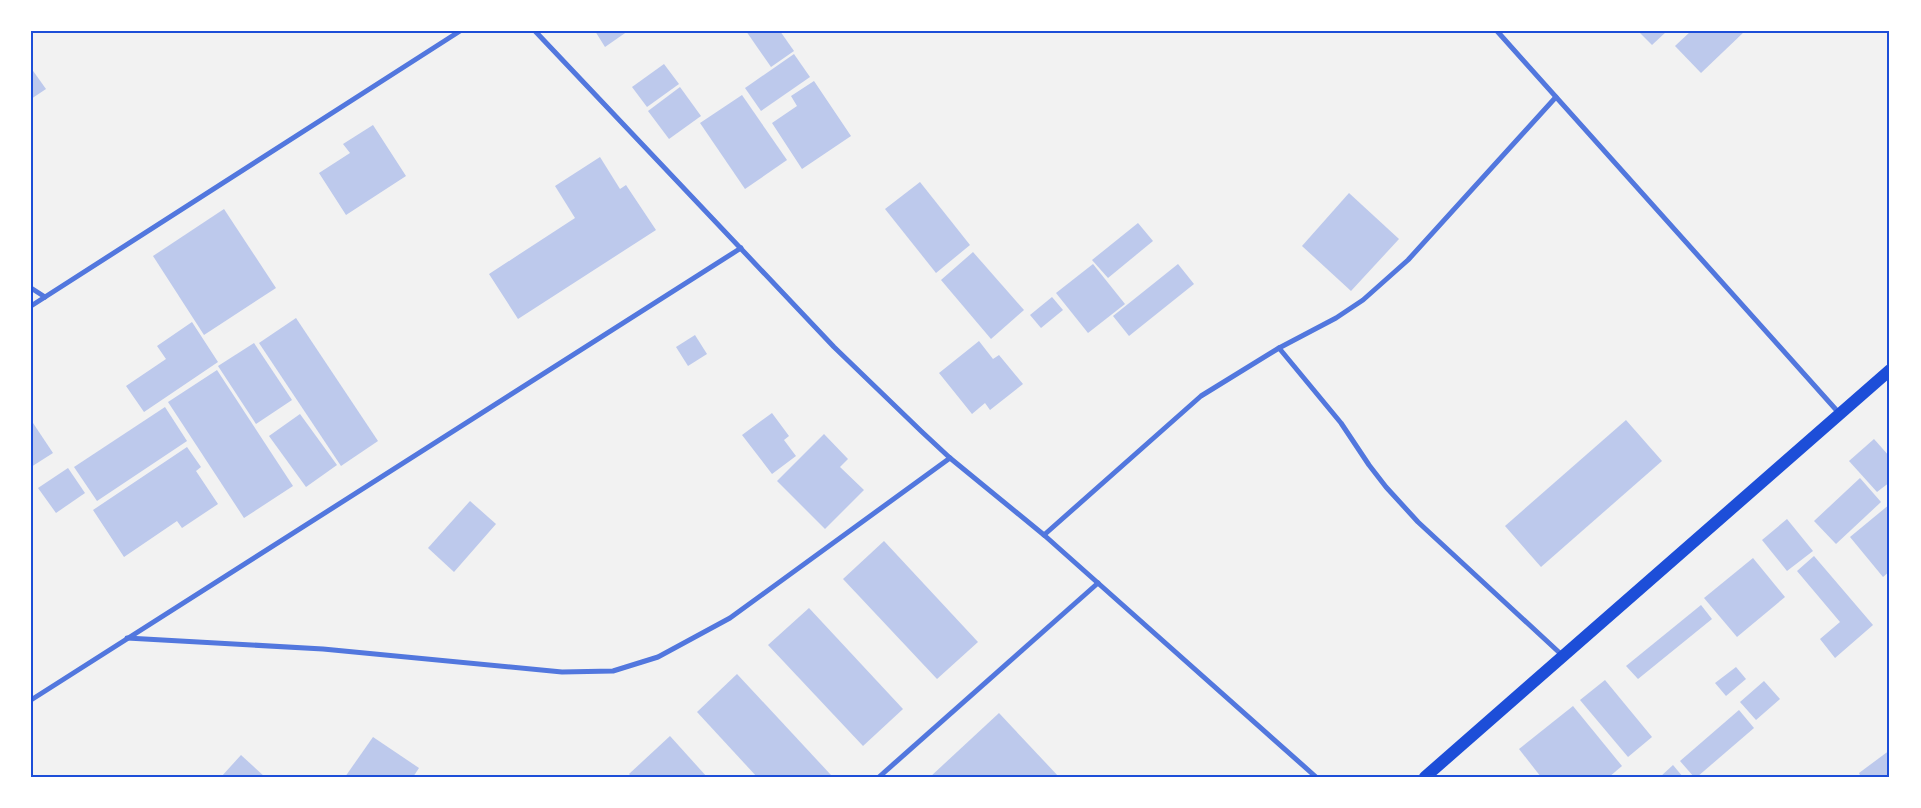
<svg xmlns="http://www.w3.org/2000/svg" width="1921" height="808" font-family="Ubuntu,sans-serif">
<rect width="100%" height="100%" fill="#f2f2f2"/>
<g fill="#bdc9ec">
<polygon points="595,31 628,31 605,47"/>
<polygon points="746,31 780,31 794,51 771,67"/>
<polygon points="1638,31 1667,31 1652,45"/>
<polygon points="1691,31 1745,31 1701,73 1675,46"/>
<polygon points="794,54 810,77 761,111 745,88"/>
<polygon points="664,64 679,84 647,107 632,87"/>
<polygon points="31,68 46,89 31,99"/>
<polygon points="814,81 851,136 802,169 772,123 797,106 791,96"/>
<polygon points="680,87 701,116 669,139 648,111"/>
<polygon points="742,95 787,160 745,189 700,123"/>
<polygon points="373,125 406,176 346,215 319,173 350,153 343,144"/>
<polygon points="600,157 620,189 626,185 656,230 518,319 489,274 575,218 555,186"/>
<polygon points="920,182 970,245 936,273 885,209"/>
<polygon points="1349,193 1399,239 1351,291 1302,246"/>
<polygon points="224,209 276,288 204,335 153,256"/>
<polygon points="1138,223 1153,241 1108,278 1092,260"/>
<polygon points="973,252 1024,310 991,339 941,280"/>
<polygon points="1093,264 1125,304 1088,333 1056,293"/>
<polygon points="1178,264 1194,284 1129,336 1113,316"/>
<polygon points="1052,297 1063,310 1041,328 1030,315"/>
<polygon points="296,318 378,441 341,466 259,343"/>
<polygon points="192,322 218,362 144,412 126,386 166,359 157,346"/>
<polygon points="695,335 707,354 688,366 676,347"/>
<polygon points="979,341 993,359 999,355 1023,384 990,410 985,403 972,414 939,373"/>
<polygon points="254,343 292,400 256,424 218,366"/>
<polygon points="217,370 293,486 244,518 168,402"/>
<polygon points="165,407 187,441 97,501 74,467"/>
<polygon points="772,413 789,436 784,440 796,456 772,474 742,435"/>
<polygon points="300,414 337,465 306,487 269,436"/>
<polygon points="31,420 53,453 31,467"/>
<polygon points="1626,420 1662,461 1541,567 1505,526"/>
<polygon points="824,434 848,459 840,467 864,490 825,529 777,481"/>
<polygon points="1874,439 1890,457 1890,482 1877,492 1849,461"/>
<polygon points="187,447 201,467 196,471 218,504 182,528 177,521 124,557 93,510"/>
<polygon points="68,468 85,493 56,513 38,488"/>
<polygon points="1860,478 1881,502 1836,544 1814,521"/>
<polygon points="470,501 496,524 454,572 428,548"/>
<polygon points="1890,504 1890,571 1883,577 1850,537"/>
<polygon points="1787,519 1813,551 1787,571 1762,540"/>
<polygon points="884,541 978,642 937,679 843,579"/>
<polygon points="1814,556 1873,625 1835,658 1820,639 1840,622 1797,571"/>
<polygon points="1753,558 1785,597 1737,637 1704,598"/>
<polygon points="1701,605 1712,619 1638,679 1626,666"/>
<polygon points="809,608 903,709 863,746 768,645"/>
<polygon points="1736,667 1746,679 1726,696 1715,683"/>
<polygon points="737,674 831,775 830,777 757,777 697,712"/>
<polygon points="1605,680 1652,737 1628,757 1580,700"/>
<polygon points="1764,681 1780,699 1756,720 1740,702"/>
<polygon points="1573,706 1622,766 1609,777 1541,777 1519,749"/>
<polygon points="1739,710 1754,728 1697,777 1694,777 1680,761"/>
<polygon points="999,713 1059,777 930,777"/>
<polygon points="670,736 707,777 632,777 629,774"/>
<polygon points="373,737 419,768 413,777 345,777"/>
<polygon points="1890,750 1890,777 1861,777 1859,773"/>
<polygon points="241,755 265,777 221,777"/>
<polygon points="1673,765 1683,777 1660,777"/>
</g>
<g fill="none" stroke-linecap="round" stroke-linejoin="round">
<g stroke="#5277de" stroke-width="5">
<polyline points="535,31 834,347 921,431 950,458 1044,535 1316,777"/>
<polyline points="1497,31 1839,413"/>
<polyline points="31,288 45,297"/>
<polyline points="31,306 460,31"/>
<polyline points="1279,348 1341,423 1369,465 1386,487 1418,522 1563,656"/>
<polyline points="1044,535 1201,396 1279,348 1336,318 1363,300 1408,260 1556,97"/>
<polyline points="127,638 323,649 562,672 613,671 658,657 730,618 950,458"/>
<polyline points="31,700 741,248"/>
<polyline points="879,777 1098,583"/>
</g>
<polyline stroke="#1d4ed8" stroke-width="12" points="1425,777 1890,370"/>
</g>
<rect width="1921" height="808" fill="none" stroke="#ffffff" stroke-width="65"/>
<rect x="32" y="32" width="1856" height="744" fill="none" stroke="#1d4ed8" stroke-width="2"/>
</svg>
